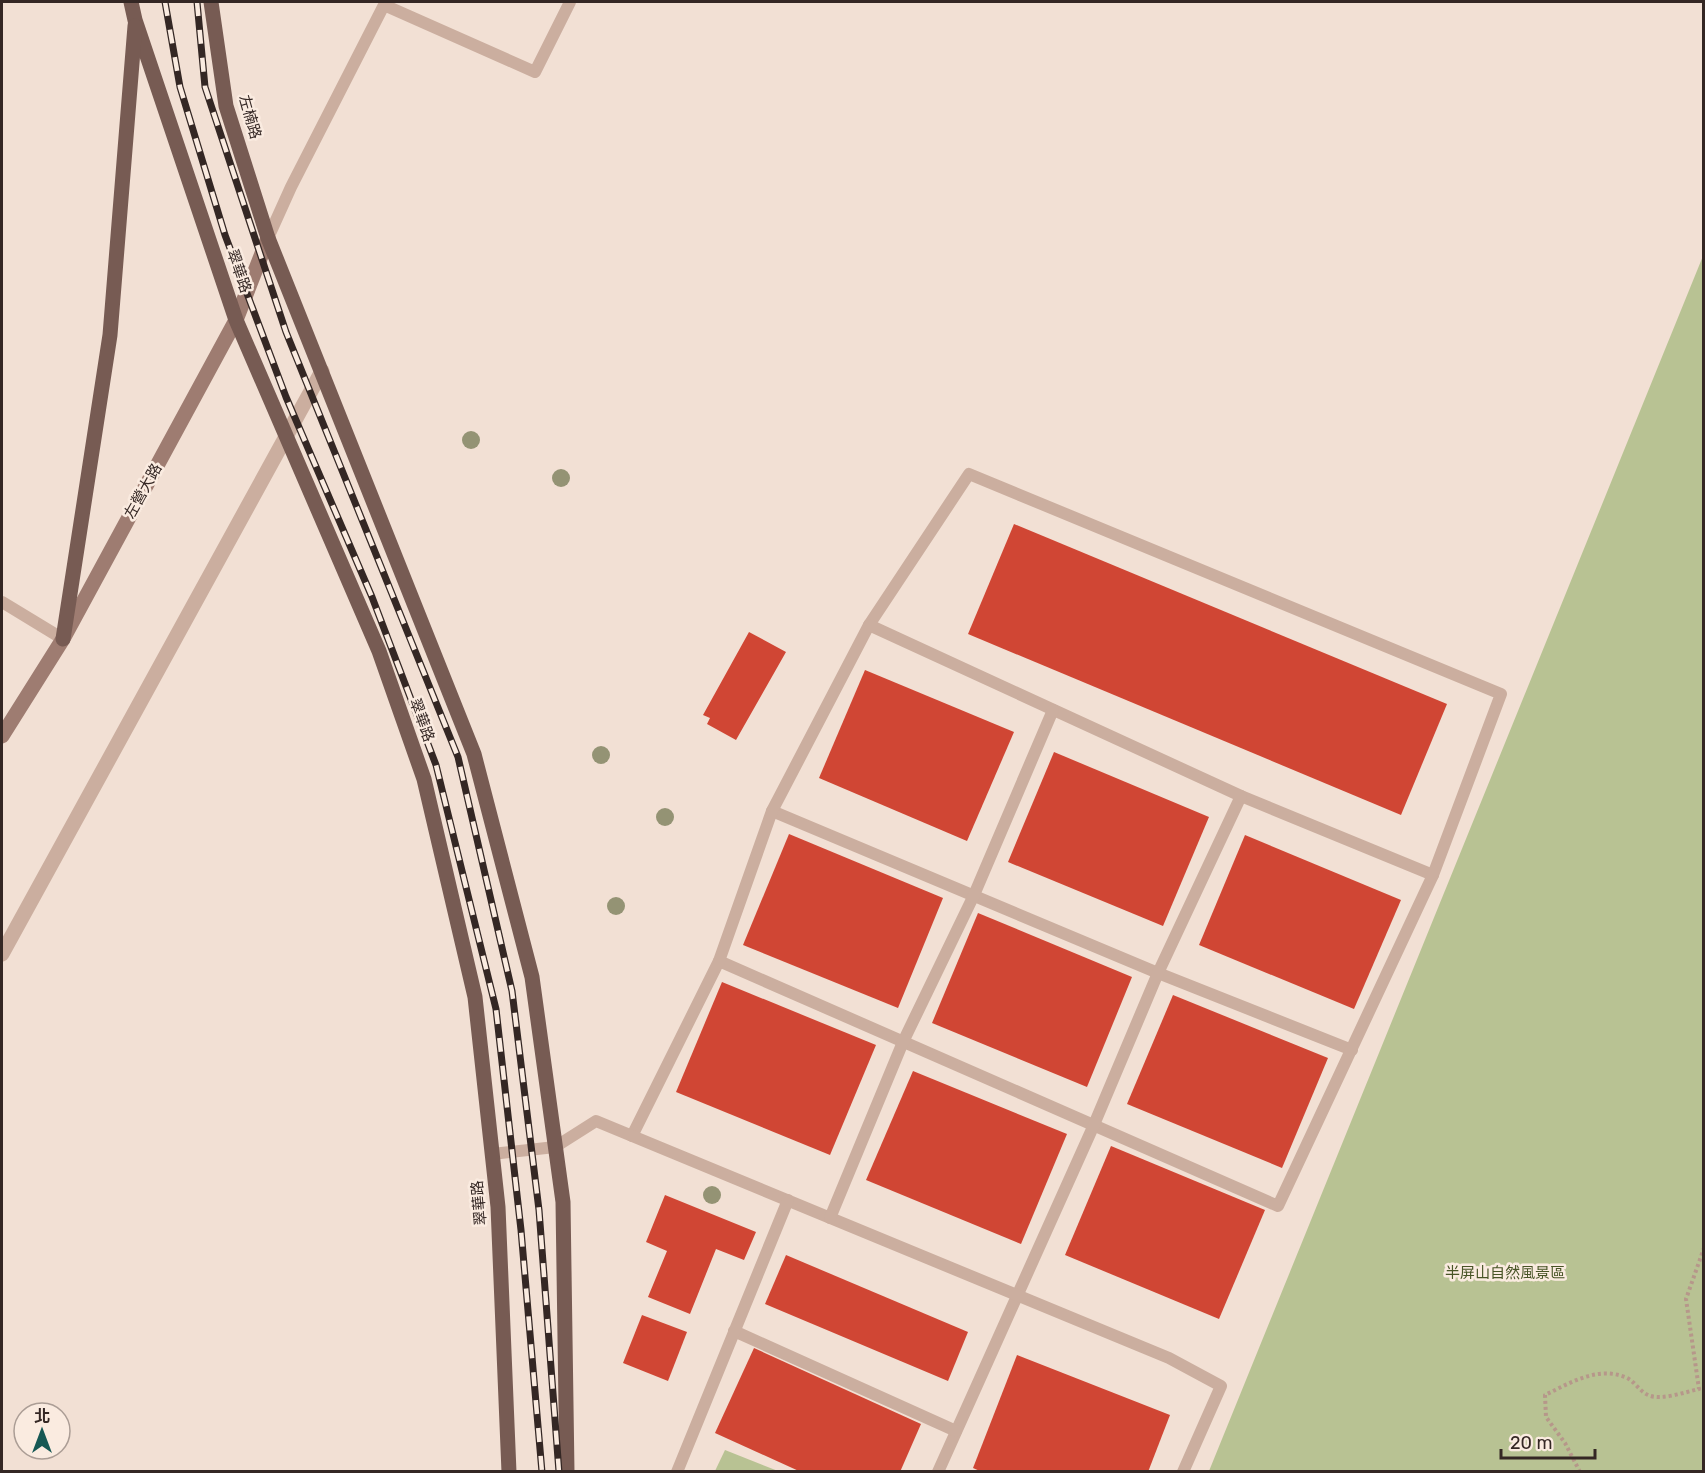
<svg xmlns="http://www.w3.org/2000/svg" width="1705" height="1473" font-family="Rubik,'Noto Sans TC',sans-serif">
<rect width="100%" height="100%" fill="#f2e0d4"/>
<g fill="#b8c293">
<polygon points="1703,256 1703,1471 1209,1471"/>
<polygon points="725,1450 778,1471 715,1471"/>
</g>
<g fill="#d04634">
<polygon points="1014,524 1447,704 1401,815 968,634"/>
<polygon points="749,632 786,652 736,740 707,724 710,718 703,715"/>
<polygon points="865,670 1014,732 967,841 819,778"/>
<polygon points="1054,752 1209,817 1163,926 1008,862"/>
<polygon points="789,834 943,898 898,1008 743,945"/>
<polygon points="1245,835 1401,900 1354,1009 1199,945"/>
<polygon points="978,913 1132,977 1087,1087 932,1023"/>
<polygon points="722,982 876,1045 830,1155 676,1092"/>
<polygon points="1173,995 1328,1058 1282,1168 1127,1104"/>
<polygon points="913,1071 1067,1134 1021,1244 866,1180"/>
<polygon points="1111,1146 1265,1210 1219,1319 1065,1255"/>
<polygon points="665,1195 756,1232 744,1260 716,1249 690,1314 648,1297 667,1251 646,1242"/>
<polygon points="786,1255 968,1332 948,1381 765,1304"/>
<polygon points="642,1315 687,1332 668,1381 623,1363"/>
<polygon points="754,1348 921,1424 900,1472 801,1472 715,1433"/>
<polygon points="1017,1355 1170,1415 1148,1472 982,1472 973,1468"/>
</g>
<g fill="none" stroke-linecap="round" stroke-linejoin="round">
<path stroke="#b6978a" stroke-width="4" stroke-dasharray="3 3" stroke-linecap="butt" d="M1580 1472 1565 1443 1546 1417 1545 1395C1570 1383 1597 1366 1625 1377 1634 1380 1639 1391 1648 1395 1661 1401 1685 1392 1699 1389L1686 1299 1704 1248"/>
<g stroke="#cbae9f" stroke-width="12">
<polyline points="268,238 291,187 384,5 535,72 570,2"/>
<polyline points="2,602 63,639"/>
<polyline points="1241,796 1433,875"/>
<polyline points="772,811 1158,973 1352,1050"/>
<polyline points="719,961 1278,1206 1433,875 1501,694 969,474 869,625"/>
<polyline points="632,1136 719,961 772,811 869,625 1241,796 1158,973 1093,1127 938,1472"/>
<polyline points="492,1154 555,1147 596,1121 1169,1358 1221,1386 1183,1472"/>
<polyline points="830,1218 903,1042 974,895 1053,710"/>
<polyline points="734,1331 956,1431"/>
<polyline points="677,1472 788,1200"/>
</g>
<polyline stroke="#cbae9f" stroke-width="15" points="2,954 322,371"/>
<polyline stroke="#9e7c71" stroke-width="15" points="2,736 63,639 236,320 268,238"/>
<g stroke="#775b53" stroke-width="15">
<polyline points="131,2 135,20 236,320 379,651 424,779 475,997 498,1207 509,1472"/>
<polyline points="211,2 226,106 268,238 474,754 532,977 563,1202 567,1472"/>
<polyline points="63,639 110,335 135,26"/>
</g>
<g stroke="#342724" stroke-width="7">
<g id="rail">
<polyline points="165,2 180,87 225,235 286,397 372,597 436,765 496,1009 521,1230 542,1472"/>
<polyline points="197,2 205,87 286,332 458,757 512,991 539,1210 559,1472"/>
</g>
</g>
<use href="#rail" stroke="#faebe0" stroke-width="4.5" stroke-dasharray="14" stroke-linecap="butt"/>
</g>
<g fill="#949374">
<circle cx="471" cy="440" r="9"/>
<circle cx="561" cy="478" r="9"/>
<circle cx="601" cy="755" r="9"/>
<circle cx="665" cy="817" r="9"/>
<circle cx="616" cy="906" r="9"/>
<circle cx="712" cy="1195" r="9"/>
</g>
<g text-anchor="middle" stroke-width="5" stroke-linejoin="round" paint-order="stroke">
<g font-size="15" fill="#342724" stroke="#faebe0">
<text transform="translate(250 117) rotate(74)" y="5">左楠路</text>
<text transform="translate(239 271) rotate(71)" y="5">翠華路</text>
<text transform="translate(143 491) rotate(-61)" y="5">左營大路</text>
<text transform="translate(422 720) rotate(70)" y="5">翠華路</text>
<text transform="translate(479 1203) rotate(-95)" y="5">翠華路</text>
</g>
<g font-size="15" fill="#485426" stroke="#faebe0">
<text x="1505" y="1278">半屏山自然風景區</text>
</g>
</g>
<rect width="1705" height="1473" fill="none" stroke="#342724" stroke-width="6"/>
<g transform="translate(42 1431)"><circle r="28" fill="#faebe0" stroke="#ab9d95" stroke-width="1.5"/>
<path d="M0-4.5L10 22L0 15L-10 22Z" fill="#165854"/>
<text y="-9" font-size="16" font-weight="bold" text-anchor="middle" fill="#342724">北</text>
</g>
<path d="M1501 1449v9h94v-9" fill="none" stroke="#342724" stroke-width="3"/>
<text x="1510" y="1449" font-size="18" fill="#342724" stroke="#faebe0" stroke-width="4.5" paint-order="stroke">20 m</text>
</svg>
